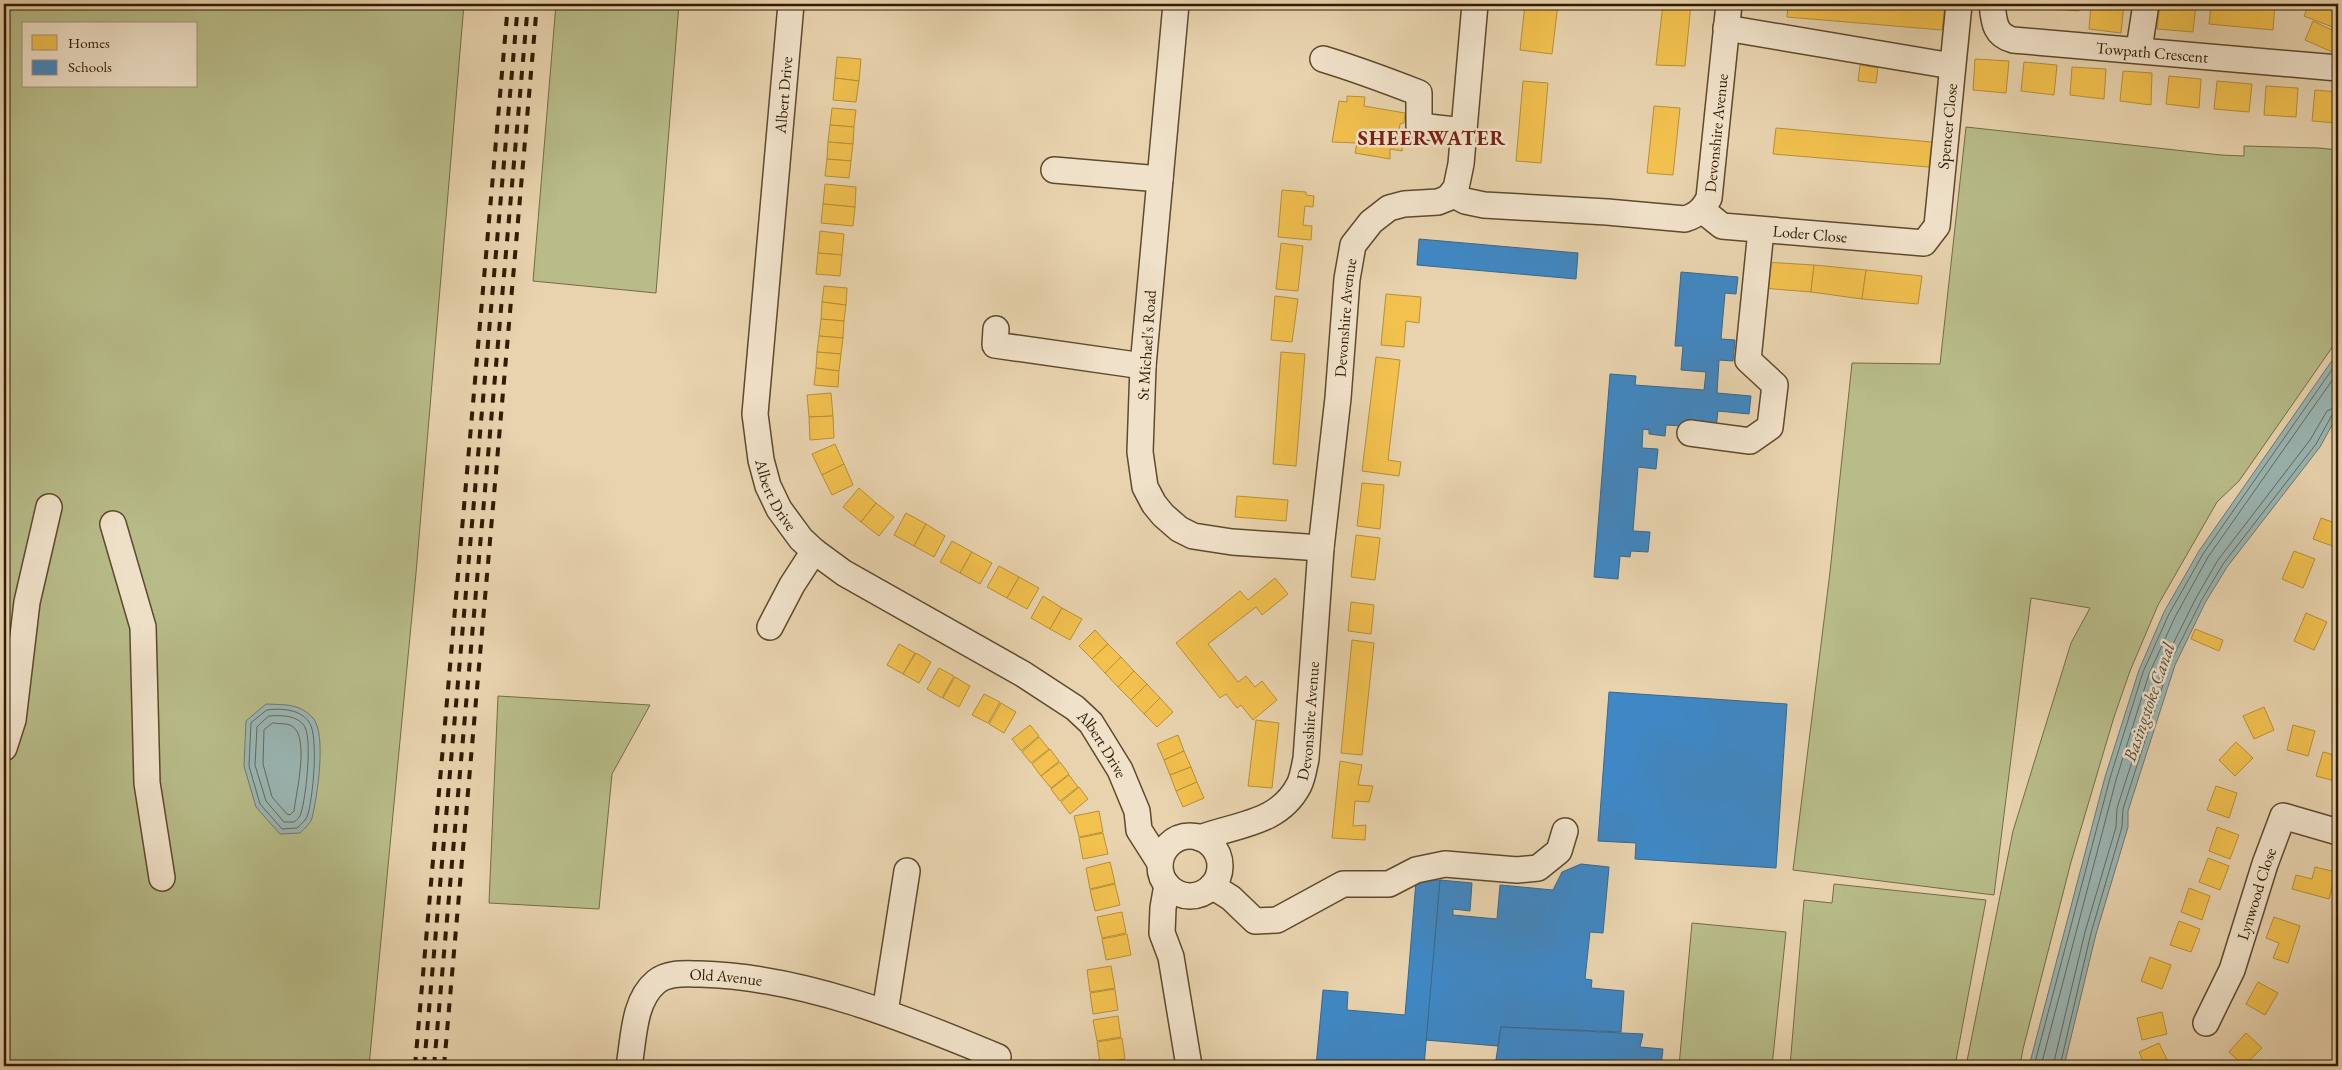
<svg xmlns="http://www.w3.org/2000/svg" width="2342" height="1070" font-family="'EB Garamond',serif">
<rect width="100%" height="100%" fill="#e8d3ae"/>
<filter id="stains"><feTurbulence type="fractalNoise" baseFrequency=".004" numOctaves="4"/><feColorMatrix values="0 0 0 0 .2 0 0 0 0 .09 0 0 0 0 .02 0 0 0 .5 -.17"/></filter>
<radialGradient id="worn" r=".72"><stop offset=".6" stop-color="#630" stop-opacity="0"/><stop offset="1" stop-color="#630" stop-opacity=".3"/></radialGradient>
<g fill="#b7bc89" stroke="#746c44" fill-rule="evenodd">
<path d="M4 4H464L416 573 369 1066H4ZM24 24H196V86H24Z"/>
<polygon points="556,4 679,4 656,293 533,281"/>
<polygon points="1966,127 2221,155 2244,156 2244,146 2319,148 2338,150 2338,339 2239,481 2217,502 2158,605 2130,671 2114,717 2071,862 2023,1049 2020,1066 1966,1066 2013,831 2071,643 2090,608 2031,598 1994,895 1793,870 1830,572 1852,363 1940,364"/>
<polygon points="498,696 650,705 612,774 599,909 489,903"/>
<polygon points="1834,884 1986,900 1955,1066 1790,1066 1804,900 1832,903"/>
<polygon points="1692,923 1786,932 1772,1066 1679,1066"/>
</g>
<g fill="#9ab6b4" stroke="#70786c">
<polygon points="2338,352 2338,414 2320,447 2227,567 2205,603 2175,665 2128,811 2128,827 2096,934 2064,1066 2029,1066 2105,777 2139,670 2164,612 2199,551"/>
<path d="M266 704C285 705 299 703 313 718 327 734 317 798 312 818 310 824 304 829 300 833L280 834 256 807 244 766 246 721Z"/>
</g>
<g fill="#f2c14e" stroke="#b89037">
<polygon points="1525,4 1558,4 1552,54 1520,50"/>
<polygon points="1663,4 1691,4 1685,66 1656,65"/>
<polygon points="1788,4 1945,5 1942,30 1787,17"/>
<polygon points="2015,4 2080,4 2079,11 2015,6"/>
<polygon points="2091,4 2124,4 2121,33 2089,29"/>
<polygon points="2160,4 2196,4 2193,32 2157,29"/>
<polygon points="2211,4 2275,4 2273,30 2209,24"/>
<polygon points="2309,4 2338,4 2338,18 2335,28 2304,16"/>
<polygon points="2313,21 2338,33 2337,54 2305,40"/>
<polygon points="837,57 861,59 859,81 835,78"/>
<polygon points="1975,59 2009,61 2006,93 1973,90"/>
<polygon points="2024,62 2057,65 2054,95 2021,91"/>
<polygon points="1860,65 1878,68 1876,83 1858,81"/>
<polygon points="2072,67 2106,69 2104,99 2070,95"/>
<polygon points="2123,71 2152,73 2151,105 2120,101"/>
<polygon points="2169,76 2201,79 2199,108 2166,104"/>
<polygon points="835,78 859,81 856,102 833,100"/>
<polygon points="1523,81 1548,83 1541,163 1516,161"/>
<polygon points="2217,81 2252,84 2249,112 2214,109"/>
<polygon points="2266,86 2298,88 2296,117 2264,115"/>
<polygon points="2315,90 2338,92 2338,123 2312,121"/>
<polygon points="1347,96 1365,97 1364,106 1405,113 1404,123 1400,124 1399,131 1403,132 1402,151 1390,149 1390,159 1355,153 1357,143 1332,142 1339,101 1347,102"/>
<polygon points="1654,106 1680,108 1673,175 1647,173"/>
<polygon points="832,108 856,110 854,127 830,125"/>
<polygon points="830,125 854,127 853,144 828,142"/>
<polygon points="1776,128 1932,142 1929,167 1773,154"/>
<polygon points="828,142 853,144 851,161 827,159"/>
<polygon points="827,159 851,161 849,178 825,176"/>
<polygon points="825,184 856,187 855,207 823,204"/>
<polygon points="1282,190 1306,192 1306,195 1314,196 1313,207 1305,206 1303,225 1312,226 1311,240 1278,237"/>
<polygon points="823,204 855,207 853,226 821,223"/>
<polygon points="820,231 844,234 842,255 818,253"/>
<polygon points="1281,243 1303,246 1298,291 1276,289"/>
<polygon points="818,253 842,255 840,276 816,274"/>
<polygon points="1764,262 1814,265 1811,292 1762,288"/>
<polygon points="1814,265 1866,270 1862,299 1811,292"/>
<polygon points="1866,270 1922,276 1918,304 1862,299"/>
<polygon points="824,286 847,288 846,305 822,302"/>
<polygon points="1386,294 1421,297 1419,323 1406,321 1404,347 1381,345"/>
<polygon points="1275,296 1298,299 1292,342 1271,340"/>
<polygon points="822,302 846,305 844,321 821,319"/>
<polygon points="821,319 844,321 843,338 819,336"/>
<polygon points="819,336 843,338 841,354 817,352"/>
<polygon points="817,352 841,354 839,371 816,368"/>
<polygon points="1281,352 1305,354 1296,466 1273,464"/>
<polygon points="1376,357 1400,360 1388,460 1401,462 1399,476 1362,471"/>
<polygon points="816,368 839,371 838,387 814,385"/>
<polygon points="831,393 833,416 809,417 807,395"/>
<polygon points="833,416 834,438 810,440 809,417"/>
<polygon points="835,444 844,464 822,475 812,454"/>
<polygon points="844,464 853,485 832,495 822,475"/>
<polygon points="1362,483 1384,485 1380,529 1357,526"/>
<polygon points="859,488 876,503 861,522 843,507"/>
<polygon points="1237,496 1288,500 1286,521 1235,517"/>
<polygon points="876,503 894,517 879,536 861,522"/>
<polygon points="906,513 926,524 914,546 894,535"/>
<polygon points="2321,518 2338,524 2338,548 2313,539"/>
<polygon points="926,524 945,536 934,557 914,546"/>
<polygon points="1356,535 1380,538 1375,580 1351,577"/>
<polygon points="952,541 972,552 960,573 940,562"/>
<polygon points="2294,551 2315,559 2303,588 2282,579"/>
<polygon points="972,552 992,563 980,584 960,573"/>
<polygon points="999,566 1019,577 1007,598 987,587"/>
<polygon points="1019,577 1039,588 1027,609 1007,598"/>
<polygon points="1275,578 1288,594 1262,615 1256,607 1208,644 1238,682 1246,676 1255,687 1262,681 1277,700 1253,720 1241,705 1237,708 1226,694 1220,698 1176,643 1240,591 1248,600"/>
<polygon points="1043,596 1062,608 1050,629 1031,618"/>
<polygon points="1351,602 1374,605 1371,634 1348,631"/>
<polygon points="1062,608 1082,619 1070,640 1050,629"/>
<polygon points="2306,613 2327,622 2314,650 2294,641"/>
<polygon points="2195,629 2223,640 2219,651 2191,639"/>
<polygon points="1095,630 1108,644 1092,659 1079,646"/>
<polygon points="1352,640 1374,643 1362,755 1341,753"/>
<polygon points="899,644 915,653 903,674 887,665"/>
<polygon points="1108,644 1121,657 1105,673 1092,659"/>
<polygon points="916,653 931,662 919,683 903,674"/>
<polygon points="1121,657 1134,671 1118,687 1105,673"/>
<polygon points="939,668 954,676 942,698 927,689"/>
<polygon points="1134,671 1147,684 1131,700 1118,687"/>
<polygon points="955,677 970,686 959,707 943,698"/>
<polygon points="1147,684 1160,698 1144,714 1131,700"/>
<polygon points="984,694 1000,702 988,723 972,715"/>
<polygon points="1160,698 1173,712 1157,727 1144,714"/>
<polygon points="1001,703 1016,712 1004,733 989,724"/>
<polygon points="2264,707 2274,730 2254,739 2243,716"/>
<polygon points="1256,720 1279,723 1272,788 1248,786"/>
<polygon points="1030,725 1039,736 1021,751 1012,739"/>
<polygon points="2293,725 2315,731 2308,756 2287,750"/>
<polygon points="1178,735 1184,751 1164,760 1157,744"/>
<polygon points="1039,737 1049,749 1031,763 1022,752"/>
<polygon points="2236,742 2253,758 2235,776 2219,760"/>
<polygon points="1050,749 1059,761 1041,776 1032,764"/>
<polygon points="1184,751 1191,767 1170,775 1164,760"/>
<polygon points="2323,752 2338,756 2338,782 2316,776"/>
<polygon points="1340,761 1362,765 1358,785 1373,786 1369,802 1355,801 1353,826 1366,825 1365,840 1332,838"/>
<polygon points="1060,762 1069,774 1051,788 1041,776"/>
<polygon points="1191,767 1197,782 1176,791 1170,775"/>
<polygon points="1069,775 1078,787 1060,801 1051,789"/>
<polygon points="1197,782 1204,798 1183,807 1176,791"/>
<polygon points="2216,786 2237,793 2229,818 2207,810"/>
<polygon points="1079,787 1088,799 1070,814 1061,802"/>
<polygon points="1099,811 1103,832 1079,837 1074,816"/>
<polygon points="2217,827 2239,835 2230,859 2209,851"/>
<polygon points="1103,833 1108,854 1083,859 1079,838"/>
<polygon points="2208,858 2229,866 2220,890 2199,882"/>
<polygon points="1110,862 1115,883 1090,889 1086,868"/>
<polygon points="2315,867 2336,872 2329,899 2292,889 2296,875 2312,879"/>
<polygon points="1115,884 1120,905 1095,911 1090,890"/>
<polygon points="2189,888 2210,896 2202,920 2181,912"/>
<polygon points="1122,912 1126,933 1102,938 1097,917"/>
<polygon points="2274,917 2300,926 2288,963 2273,958 2279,943 2266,938"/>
<polygon points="2179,921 2200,929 2191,952 2170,945"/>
<polygon points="1127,934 1131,955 1106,960 1102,939"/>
<polygon points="2150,957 2171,965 2162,989 2141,981"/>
<polygon points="1111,966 1115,988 1090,992 1087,970"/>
<polygon points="2258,982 2278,993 2265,1015 2246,1004"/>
<polygon points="1115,989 1118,1010 1093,1014 1090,993"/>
<polygon points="2162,1012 2167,1034 2142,1040 2137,1018"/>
<polygon points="1118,1016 1121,1037 1097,1041 1093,1020"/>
<polygon points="2246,1033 2262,1048 2244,1066 2229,1052"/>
<polygon points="1122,1038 1125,1059 1100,1063 1097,1042"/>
<polygon points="2159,1043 2170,1066 2145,1066 2139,1052"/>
</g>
<g fill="#3f88c5" stroke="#3a688a">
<polygon points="1419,239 1578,253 1576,279 1417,265"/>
<polygon points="1681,272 1738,277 1736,294 1725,293 1721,339 1735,340 1733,361 1719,360 1717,393 1751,396 1749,414 1718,411 1716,428 1666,425 1665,436 1649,434 1649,430 1643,429 1642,448 1658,449 1656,469 1638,467 1633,531 1650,532 1648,552 1631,551 1630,557 1620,556 1618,579 1594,577 1610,374 1636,376 1635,385 1704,390 1706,372 1681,370 1683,346 1675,346"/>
<polygon points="1609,692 1787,704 1776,868 1635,859 1636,843 1598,841"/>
<polygon points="1581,864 1609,867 1603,933 1590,932 1585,979 1592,980 1591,988 1624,991 1621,1032 1501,1027 1498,1046 1425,1040 1440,880 1472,883 1470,911 1453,909 1453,915 1497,919 1500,885 1553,890 1562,872"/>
<polygon points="1440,880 1424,1066 1348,1063 1348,1066 1316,1066 1323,990 1348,992 1347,1010 1405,1015 1416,881"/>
<polygon points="1501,1027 1643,1034 1640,1047 1663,1049 1661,1066 1592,1064 1591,1066 1562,1066 1562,1063 1522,1059 1522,1066 1495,1066"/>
</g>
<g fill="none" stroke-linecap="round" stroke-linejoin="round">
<g stroke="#65695a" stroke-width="1">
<path d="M267 710C281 708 300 709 309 722 319 735 313 801 307 817 305 821 300 825 297 828L282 829 260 804 249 766 251 723Z"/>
<path d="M269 716C281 715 298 715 305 727 312 742 306 797 301 813 300 817 297 820 294 822H284L266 801 255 765 257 727Z"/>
<path d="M273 723C279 724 287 723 292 726 310 737 296 793 294 811L290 815 287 814 272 797 263 764 264 730Z"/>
<polyline points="2034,1066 2110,778 2143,672 2169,614 2203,554 2338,361"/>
<polyline points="2041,1066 2116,780 2149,674 2175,617 2208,557 2338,372"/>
<polyline points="2053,1066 2085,932 2116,827 2117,808 2165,660 2196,598 2218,560 2310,440 2327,411 2338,406"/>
<polyline points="2060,1066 2091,933 2122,827 2123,809 2170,663 2201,601 2223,564 2316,444 2332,415 2338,413"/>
</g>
<g stroke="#5e4a2c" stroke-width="28">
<g id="minor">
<path id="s1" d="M791 4 755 414 761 460 768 486 779 509 801 539 814 551 844 573 1023 674 1075 708 1091 723 1120 770 1137 811 1139 830 1160 863"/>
<polyline points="1176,4 1143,366 1140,452 1145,487 1154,504 1163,515 1179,529 1193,536 1232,542 1321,548"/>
<path id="s2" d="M1992 4C1994 21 1994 35 2013 40L2338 68"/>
<polyline points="1726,28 1952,66"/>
<polyline points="2139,49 2146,4"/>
<path d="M1323 59C1356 69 1388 81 1419 93V126L1464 131"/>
<polyline points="1054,170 1160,179"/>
<path id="s3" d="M1452 194 1465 201 1484 205 1607 212 1685 219C1697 215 1703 210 1709 198L1729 4"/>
<path id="s4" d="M1702 210 1722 226 1924 243 1937 226 1959 4"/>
<polyline points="996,329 995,345 1143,366"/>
<polyline points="1690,433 1750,441 1770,427 1775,385 1748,360 1761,230"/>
<polyline points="113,524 143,627 147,783 162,878"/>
<polyline points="770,627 792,585 814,551"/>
<polyline points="4,748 13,720 27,602 49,507"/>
<circle cx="1190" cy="866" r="30"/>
<path id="s5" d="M1200 838C1237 824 1279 824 1299 785 1303 777 1304 767 1306 759L1321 548 1338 398 1347 279 1353 245 1371 222 1389 208 1404 204 1438 202 1448 198 1456 188 1461 164 1475 4"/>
<polyline points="1167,885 1163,908 1162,933 1171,957 1189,1066"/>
<polyline points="1212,886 1231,898 1255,921 1277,920 1343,884 1389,884 1416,870 1445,864 1517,870 1538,868 1559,851 1565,831"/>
<polyline points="885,1012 907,871"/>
<path id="s6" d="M2206 1023 2232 970 2265 864 2283 816 2338 832"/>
<path id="s7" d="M629 1066C634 1039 633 1001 656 982 668 972 686 974 700 974 804 977 904 1018 998 1057"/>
</g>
</g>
<use href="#minor" stroke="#f0e2ca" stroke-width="25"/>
<g stroke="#301c00" stroke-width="4" stroke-dasharray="9 9" stroke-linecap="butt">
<polyline points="415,1066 508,4"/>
<polyline points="424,1066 518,4"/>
<polyline points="434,1066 528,4"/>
<polyline points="444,1066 537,4"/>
</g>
</g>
<g text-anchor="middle" stroke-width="5" stroke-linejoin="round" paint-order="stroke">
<g font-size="16" fill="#301c00" stroke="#f0e2ca">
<text dy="6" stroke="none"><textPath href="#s2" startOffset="185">Towpath Crescent</textPath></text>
<text transform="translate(783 95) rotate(-85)" y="6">Albert Drive</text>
<text dy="6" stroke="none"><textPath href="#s4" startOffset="350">Spencer Close</textPath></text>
<text dy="6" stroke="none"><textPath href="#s3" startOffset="334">Devonshire Avenue</textPath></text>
<text dy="6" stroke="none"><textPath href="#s4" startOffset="114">Loder Close</textPath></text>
<text dy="6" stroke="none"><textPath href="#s5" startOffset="586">Devonshire Avenue</textPath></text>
<text transform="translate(1146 345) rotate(-86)" y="6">St Michael's Road</text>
<text dy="6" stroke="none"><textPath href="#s1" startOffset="496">Albert Drive</textPath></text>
<text dy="6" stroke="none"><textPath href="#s5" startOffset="181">Devonshire Avenue</textPath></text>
<text dy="6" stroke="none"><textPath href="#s1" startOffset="916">Albert Drive</textPath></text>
<text dy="6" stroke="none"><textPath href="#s6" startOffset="139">Lynwood Close</textPath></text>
<text dy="6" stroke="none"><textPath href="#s7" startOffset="162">Old Avenue</textPath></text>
</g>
<g font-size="18" font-style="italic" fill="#504a36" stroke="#f0e2ca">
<text transform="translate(2149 702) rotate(-71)" y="6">Basingstoke Canal</text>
</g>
<g font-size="21" font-weight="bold" letter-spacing="1" fill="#7a1f14" stroke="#f0e2ca">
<text x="1432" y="145">SHEERWATER</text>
</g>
</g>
<rect width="2342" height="1070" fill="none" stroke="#e8d3ae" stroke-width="20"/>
<rect x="5" y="5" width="2332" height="1060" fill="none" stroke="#301c00" stroke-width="2.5"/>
<rect x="10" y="10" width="2322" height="1050" fill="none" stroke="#301c00"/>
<rect x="22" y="22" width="175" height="65" fill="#f0e2ca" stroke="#a39379"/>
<rect x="32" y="35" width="25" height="15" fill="#f2c14e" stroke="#a39379"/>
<text x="68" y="48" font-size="15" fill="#301c00">Homes</text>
<rect x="32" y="60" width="25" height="15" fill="#3f88c5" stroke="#a39379"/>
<text x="68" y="72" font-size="15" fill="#301c00">Schools</text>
<rect width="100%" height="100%" filter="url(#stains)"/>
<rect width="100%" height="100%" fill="url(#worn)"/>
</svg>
